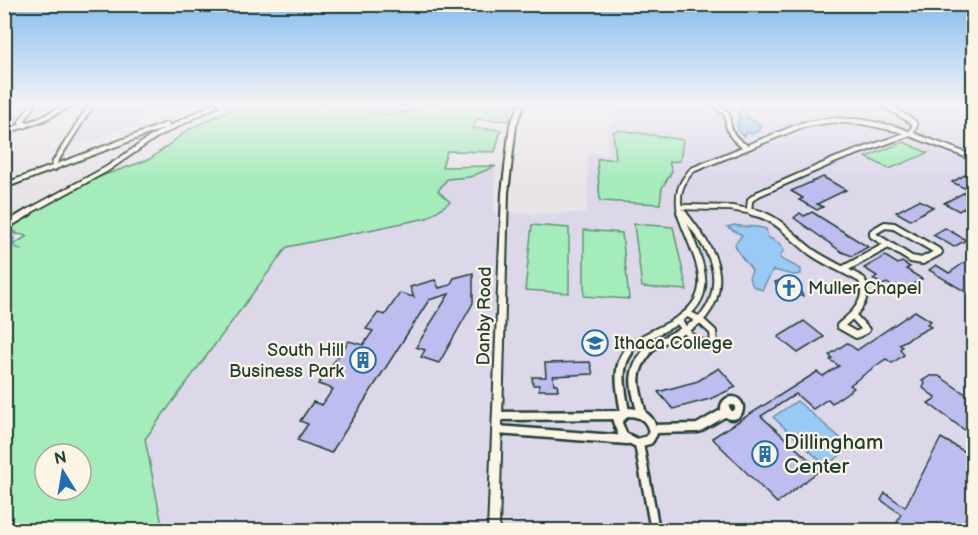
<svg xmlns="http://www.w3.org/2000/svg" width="978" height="535" font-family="'Balsamiq Sans',sans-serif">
<rect width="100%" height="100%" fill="#e9e4e8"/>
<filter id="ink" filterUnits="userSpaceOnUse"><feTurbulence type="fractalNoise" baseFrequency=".0167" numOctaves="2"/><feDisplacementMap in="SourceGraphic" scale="12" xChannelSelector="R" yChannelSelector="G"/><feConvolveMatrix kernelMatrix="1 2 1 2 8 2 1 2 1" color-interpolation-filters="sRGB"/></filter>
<g filter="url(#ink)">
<g fill="#dcd8ea">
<polygon points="4,105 60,105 5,129"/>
<polygon points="93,105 149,105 140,122 88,141 69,143"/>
<polygon points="355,105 425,105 415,110 388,114 361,110"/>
<polygon points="621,105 973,105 973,530 163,530 145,439 287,247 427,218 449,202 438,191 447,179 470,177 496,166 494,214 587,213 588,154 609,155 606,131"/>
</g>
<g fill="#a4ecba" stroke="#629477" stroke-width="1.5" fill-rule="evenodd">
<path d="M239 105H355C372 119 406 114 425 105H509L510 121 477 119 473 128 501 130 495 152 447 151 442 167 496 166 470 177 447 179 438 191 450 202 427 218 287 247 145 439 163 530H5V250L27 236 4 231 30 213 99 177 150 159 188 130ZM45 454H81V490H45Z"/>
<polygon points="619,130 683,140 680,161 669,162 672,171 662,188 660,204 600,201 597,159 616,159 613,132"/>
<polygon points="904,142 928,153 889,169 866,157"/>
<polygon points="634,224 673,227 687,290 642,287"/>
<polygon points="532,225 569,228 569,293 525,290"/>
<polygon points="584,230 622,233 629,299 584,296"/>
</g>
<g fill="#99caf5" stroke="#6892a8" stroke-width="1.5">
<polygon points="741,108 745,110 747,117 760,125 760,130 752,134 746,132 745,136 739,133 737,124 740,119 738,113"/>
<path d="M734 225C745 228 755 225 766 229L768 237 779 243 784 250 780 256 781 259 801 269V274L794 275 773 270 762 290 753 286 749 278 752 271C748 262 738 257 735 244L742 235 727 227Z"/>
<polygon points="797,401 851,447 826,466 773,417"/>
</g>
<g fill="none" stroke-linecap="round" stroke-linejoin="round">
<polyline stroke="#6892a8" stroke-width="1.5" points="13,229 17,233 13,241 14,246 21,250"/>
</g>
<g fill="#bebdef" stroke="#1f3d34" stroke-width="1.5">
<polygon points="974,170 974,184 966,189 952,182"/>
<polygon points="823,177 846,190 817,204 823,207 817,210 799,200 803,198 791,191"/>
<polygon points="965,192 974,196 974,202 959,211 944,203"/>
<polygon points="919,200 933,207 910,220 896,212"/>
<polygon points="812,212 868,247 852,256 842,252 794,218 800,213 804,216"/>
<polygon points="945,228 966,240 954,247 933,235"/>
<polygon points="885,256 898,264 902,262 910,267 906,269 922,279 900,292 887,283 883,285 873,279 877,276 864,268"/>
<polygon points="968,260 974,263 974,297 929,270 936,265 949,273"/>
<polygon points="473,273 473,303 439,363 421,357 425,350 416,347 449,294 429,300 331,453 297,440 308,424 300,421 313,402 322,405 333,389 318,384 349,341 363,345 373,331 366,329 378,313 385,315 400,293 414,297 410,287 435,280 439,288 450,285 454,278"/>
<polygon points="786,279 796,283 803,296 781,294 775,282"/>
<polygon points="915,311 931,321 927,324 931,327 899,344 902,347 900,349 904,355 892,363 886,359 877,365 850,385 854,388 832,403 828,399 813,409 796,394 761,416 820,470 777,503 712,438 817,372 823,376 839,366 830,360 832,358 829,355 847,343 857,350"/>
<polygon points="804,321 824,337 798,353 778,337"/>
<polygon points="590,362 593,374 553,376 554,384 557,384 558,390 539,390 539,385 533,385 532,377 546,377 545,363"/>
<polygon points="719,368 736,387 710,399 673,409 658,392 698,381"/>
<polygon points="930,376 939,376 974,400 974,437 928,403 936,398 923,388 925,383 922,381"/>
<polygon points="941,438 974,457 974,500 960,531 893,531 901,514 881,500 885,493 905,507"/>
</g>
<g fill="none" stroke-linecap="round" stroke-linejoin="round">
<g stroke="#1f3d34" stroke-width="8">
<g id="minor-far2">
<path d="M716 105 727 114C728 131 731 138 746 147"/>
<polyline points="886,105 913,122 915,125 911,133"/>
<polyline points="26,125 21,122 33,105"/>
<polyline points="54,168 55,162 91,105"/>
<polyline points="4,186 167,125"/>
<polyline points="680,207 731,208 760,213"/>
<polyline points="749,211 750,200 758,194 838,159 911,133"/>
<polyline points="26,213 107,169 155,136 215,105"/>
<path d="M680 213C677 194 679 185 692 170L802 125 832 120 863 122 897 129 974 158"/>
</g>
</g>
<g stroke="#1f3d34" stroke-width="10">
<g id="minor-far1">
<path d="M752 212C779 217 792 238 813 253 828 263 846 271 862 280 870 300 855 314 840 326L856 335 866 330 853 316"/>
<polygon points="885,225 894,226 939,252 922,261 911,259 873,235 873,232"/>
<polyline points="4,227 29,212"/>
<polyline points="844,269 888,245"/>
<path d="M678 320C687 333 697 348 714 343L713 332 700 320 688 314"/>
<path d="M627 353C636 340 650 335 664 328 728 298 696 260 680 212"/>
<path d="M645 353C658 340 678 335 693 325 703 319 709 310 713 300 725 264 703 240 683 213"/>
</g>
</g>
<g stroke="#1f3d34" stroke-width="13">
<g id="minor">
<circle cx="732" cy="408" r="7"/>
<path d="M627 412C642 412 651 418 653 433L649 440 637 443 623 436 617 421Z"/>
<path d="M625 413C622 392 615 370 628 352"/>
<path d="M642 414C635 388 629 374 647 352"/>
<polyline points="498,416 621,415"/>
<polyline points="653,429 698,428 727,411"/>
<polyline points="497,430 627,440"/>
<polyline points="639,444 655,530"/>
</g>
</g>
<g stroke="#1f3d34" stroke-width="4">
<polygon id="major" points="519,105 524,105 516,125 508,193 499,530 488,530 502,193 510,125"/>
</g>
<g stroke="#1f3d34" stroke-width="5">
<polygon id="highway" points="65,105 73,105 42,121 4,134 4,130 38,119"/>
</g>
<use href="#minor-far2" stroke="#fcf5e5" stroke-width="4.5"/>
<use href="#minor-far1" stroke="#fcf5e5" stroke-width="6"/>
<use href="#minor" stroke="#fcf5e5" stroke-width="8"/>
<use href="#major" fill="#fcf5e5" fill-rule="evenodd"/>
<use href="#highway" fill="#fcf5e5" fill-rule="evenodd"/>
</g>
</g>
<linearGradient id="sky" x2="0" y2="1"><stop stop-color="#88bded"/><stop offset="0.58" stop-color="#f5f3f5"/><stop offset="1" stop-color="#f5f3f5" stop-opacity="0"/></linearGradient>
<rect width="978" height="180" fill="url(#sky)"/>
<defs>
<g id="church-ring" transform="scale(1.35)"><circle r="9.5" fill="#fcf5e5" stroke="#1f6fb2" stroke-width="1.5"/><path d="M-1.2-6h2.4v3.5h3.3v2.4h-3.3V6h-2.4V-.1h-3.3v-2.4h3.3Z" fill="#1f6fb2"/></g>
<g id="university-ring" transform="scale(1.35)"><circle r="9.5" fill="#fcf5e5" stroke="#1f6fb2" stroke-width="1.5"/><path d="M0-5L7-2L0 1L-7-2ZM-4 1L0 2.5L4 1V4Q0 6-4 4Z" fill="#1f6fb2"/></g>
<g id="building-ring" transform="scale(1.35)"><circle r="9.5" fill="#fcf5e5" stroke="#1f6fb2" stroke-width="1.5"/><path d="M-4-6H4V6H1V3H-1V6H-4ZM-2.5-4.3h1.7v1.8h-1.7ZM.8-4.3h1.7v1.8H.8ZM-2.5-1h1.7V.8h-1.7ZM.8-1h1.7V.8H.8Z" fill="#1f6fb2"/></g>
</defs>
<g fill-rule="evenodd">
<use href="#church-ring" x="789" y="288"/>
<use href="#university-ring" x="595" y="343"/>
<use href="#building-ring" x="363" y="360"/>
<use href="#building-ring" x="765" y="454"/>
</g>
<g text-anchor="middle" stroke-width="4.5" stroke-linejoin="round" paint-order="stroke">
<g font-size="18" fill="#1f3d34" stroke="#fcf5e5" text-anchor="start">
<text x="808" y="294">Muller Chapel</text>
<text x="614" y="349">Ithaca College</text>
<text x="344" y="356" text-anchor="end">South Hill<tspan x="344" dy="21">Business Park</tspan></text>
</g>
<g font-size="18" fill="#1f3d34" stroke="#fcf5e5">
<text transform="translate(484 316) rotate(-89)" y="6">Danby Road</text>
</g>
<g font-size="21" fill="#1f3d34" stroke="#fcf5e5" text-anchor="start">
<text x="784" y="449">Dillingham<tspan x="784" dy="24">Center</tspan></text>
</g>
</g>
<rect width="978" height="535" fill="none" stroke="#fcf5e5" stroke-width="24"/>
<rect x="12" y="12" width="954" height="511" fill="none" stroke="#1f3d34" stroke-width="2" filter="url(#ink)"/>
<g transform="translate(63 472) rotate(349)"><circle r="28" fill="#fcf5e5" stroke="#a4ab9e" stroke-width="1.5"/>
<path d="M0-4.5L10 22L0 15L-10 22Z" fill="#1f6fb2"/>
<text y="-9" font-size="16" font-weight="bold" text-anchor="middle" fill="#1f3d34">N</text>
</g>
</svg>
